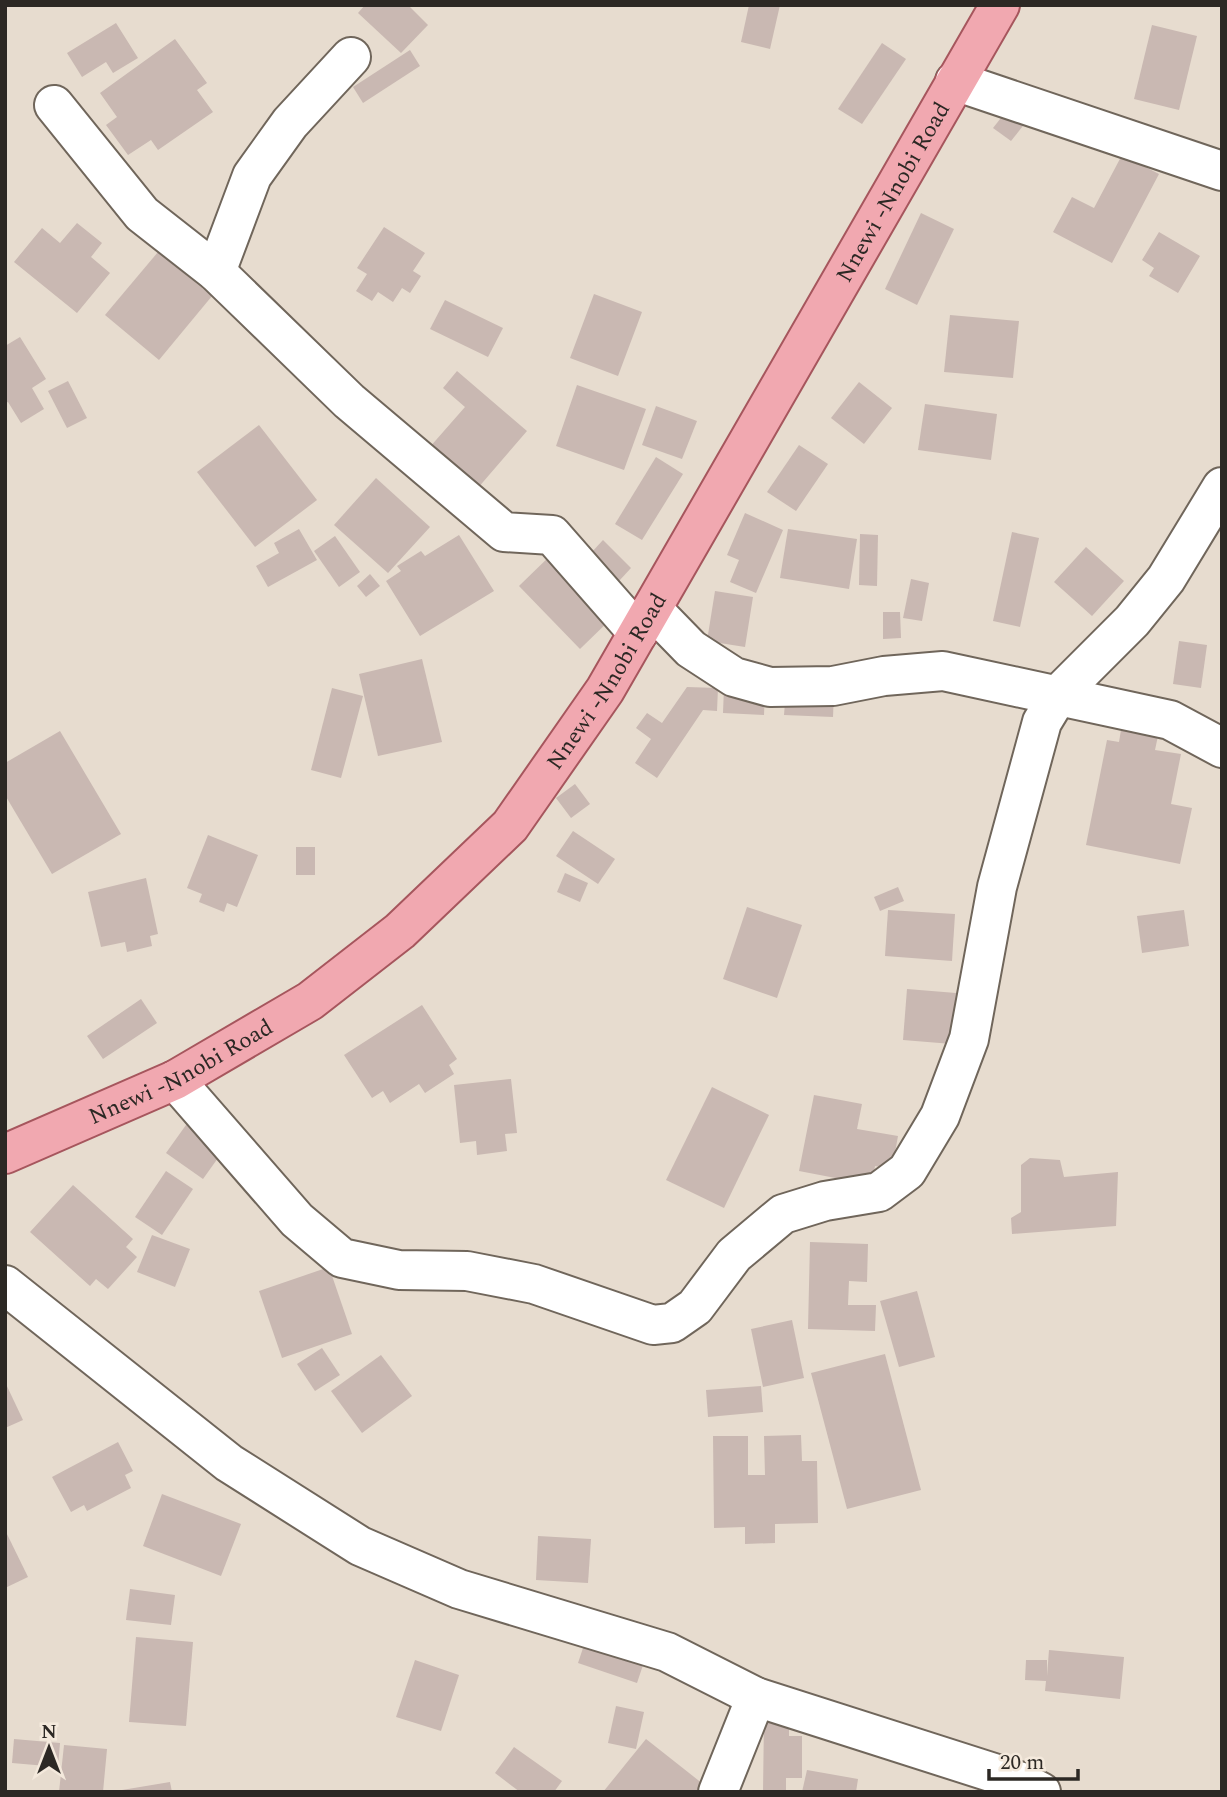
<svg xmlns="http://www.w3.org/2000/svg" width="1227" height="1797" font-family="Spectral,serif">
<rect width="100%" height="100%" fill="#e7dccf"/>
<g fill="#c9b8b2">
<polygon points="365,5 408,5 428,25 401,53 358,13"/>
<polygon points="749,5 780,5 770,49 741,42"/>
<polygon points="116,23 138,58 113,73 106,62 82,77 67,53"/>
<polygon points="1152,25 1197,36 1179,110 1134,99"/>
<polygon points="175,39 207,83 197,90 213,112 158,150 151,140 128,155 106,125 117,117 100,93"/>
<polygon points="882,43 906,59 862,124 838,109"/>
<polygon points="410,50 420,66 363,103 353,87"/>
<polygon points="1008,109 1026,122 1011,141 993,128"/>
<polygon points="1122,155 1159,174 1112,263 1053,232 1072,197 1094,208"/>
<polygon points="921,213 954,229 917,305 885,289"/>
<polygon points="77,223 102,243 91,257 110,273 77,313 14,262 42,228 60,243"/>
<polygon points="384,227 425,253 413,271 421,276 410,293 402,288 393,302 378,292 372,301 356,291 367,274 357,268"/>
<polygon points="1159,232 1200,256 1178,293 1149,276 1154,268 1142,260"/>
<polygon points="158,252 212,296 159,360 105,315"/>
<polygon points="594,294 642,312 618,376 570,358"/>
<polygon points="445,300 503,328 488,357 430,329"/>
<polygon points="950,315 1019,321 1013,378 944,372"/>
<polygon points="20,337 46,379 32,388 44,409 21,423 8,402 5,403 5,346"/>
<polygon points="457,371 527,431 477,489 429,448 465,407 443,388"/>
<polygon points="68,381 87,418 67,428 48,391"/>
<polygon points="859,382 892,408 864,444 831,418"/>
<polygon points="577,385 646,409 624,470 556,446"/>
<polygon points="925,404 997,414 991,460 918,450"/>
<polygon points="656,406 697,421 682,459 642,445"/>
<polygon points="259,425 317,500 255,547 197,472"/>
<polygon points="799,445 828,464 796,511 767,492"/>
<polygon points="656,457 683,474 642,540 615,524"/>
<polygon points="376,478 430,527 388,573 334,525"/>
<polygon points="745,513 783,530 756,593 730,582 739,560 727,555"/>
<polygon points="299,529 317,560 268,587 256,566 279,553 274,543"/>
<polygon points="788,529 857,539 849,589 780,578"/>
<polygon points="1012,532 1039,538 1020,627 993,621"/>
<polygon points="860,534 878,535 877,586 859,585"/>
<polygon points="459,535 494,591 420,636 386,581 401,571 397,566 421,551 425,556"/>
<polygon points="335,536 360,572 339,587 314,551"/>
<polygon points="603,540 631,568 619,581 591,553"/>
<polygon points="1086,547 1124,581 1092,616 1054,582"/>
<polygon points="555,551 616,614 580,649 519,586"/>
<polygon points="370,574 380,586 366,597 357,586"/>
<polygon points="911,579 929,583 922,621 903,618"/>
<polygon points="715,591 753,597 745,647 707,641"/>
<polygon points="883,612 900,612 901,638 883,639"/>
<polygon points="1179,641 1207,645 1201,688 1173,684"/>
<polygon points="422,659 442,742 378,756 359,674"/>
<polygon points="687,687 718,688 717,711 703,710 657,778 635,763 651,739 636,728 647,713 662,723"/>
<polygon points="724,687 765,688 764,715 723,713"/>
<polygon points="332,688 363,696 341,778 311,770"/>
<polygon points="786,690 834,692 833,717 784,715"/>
<polygon points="1122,724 1159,731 1155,750 1181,754 1171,804 1192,808 1180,864 1086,845 1107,740 1119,742"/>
<polygon points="60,731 121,834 52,874 5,795 5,763"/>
<polygon points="575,784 590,804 571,818 556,798"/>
<polygon points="573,831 615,859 598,884 556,856"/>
<polygon points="208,835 258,855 237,907 227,903 224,912 199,902 202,894 187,888"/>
<rect x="296" y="847" width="19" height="28"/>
<polygon points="565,873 588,883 580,902 557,892"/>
<polygon points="146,878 158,934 150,936 152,946 127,952 125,942 101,947 88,892"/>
<polygon points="898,887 904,901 880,911 874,897"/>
<polygon points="747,907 802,925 777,998 723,979"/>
<polygon points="888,910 955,914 952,961 885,956"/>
<polygon points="1184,910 1189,946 1142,953 1137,916"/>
<polygon points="907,989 956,993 952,1044 903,1040"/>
<polygon points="141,999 157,1023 103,1059 87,1036"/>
<polygon points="422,1005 457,1059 449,1065 454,1074 425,1093 419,1084 390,1103 383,1091 372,1098 344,1055"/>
<polygon points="511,1079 517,1133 505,1134 507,1151 477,1155 476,1141 460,1143 454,1085"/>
<polygon points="712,1087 769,1115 724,1208 666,1180"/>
<polygon points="814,1095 862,1104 857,1129 898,1136 892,1169 875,1166 872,1185 799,1171"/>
<polygon points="191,1118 228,1144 203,1179 166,1153"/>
<polygon points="1030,1158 1060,1160 1064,1177 1118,1172 1116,1226 1012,1234 1011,1218 1021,1212 1021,1165"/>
<polygon points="166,1171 193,1189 162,1235 135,1217"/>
<polygon points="73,1185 133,1239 126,1247 137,1257 108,1289 96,1279 90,1286 30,1232"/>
<polygon points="152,1235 190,1249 175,1287 137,1272"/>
<polygon points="810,1242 868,1244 867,1282 849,1281 848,1305 876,1305 875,1331 808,1329"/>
<polygon points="329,1267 352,1334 282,1358 259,1291"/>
<polygon points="917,1291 935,1357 899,1367 880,1301"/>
<polygon points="792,1320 804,1378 763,1387 751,1329"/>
<polygon points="322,1348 340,1375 315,1391 297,1364"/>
<polygon points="885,1354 921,1490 847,1509 811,1373"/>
<polygon points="381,1355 412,1396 362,1433 331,1391"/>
<polygon points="5,1382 23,1420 5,1428"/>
<polygon points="761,1386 763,1412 708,1417 706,1390"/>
<polygon points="801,1435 802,1461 817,1461 818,1523 775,1524 775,1543 745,1544 745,1527 714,1528 713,1436 748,1436 748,1475 765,1475 764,1436"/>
<polygon points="118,1442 133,1471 125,1475 131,1488 87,1511 84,1505 71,1512 52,1477"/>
<polygon points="162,1494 241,1524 221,1576 143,1546"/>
<polygon points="5,1530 28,1577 5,1588"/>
<polygon points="538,1536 591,1539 588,1583 536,1580"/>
<polygon points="130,1589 175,1595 171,1625 126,1620"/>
<polygon points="588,1633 647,1653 637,1683 578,1663"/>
<polygon points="136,1637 193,1642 186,1726 129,1722"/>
<polygon points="1049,1650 1124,1657 1120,1699 1045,1691 1046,1681 1025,1680 1026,1660 1047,1660 1047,1676"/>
<polygon points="415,1660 459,1675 441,1731 396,1717"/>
<polygon points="616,1706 644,1712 636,1749 608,1743"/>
<polygon points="764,1719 789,1719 789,1736 802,1736 802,1778 786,1778 786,1792 763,1792"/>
<polygon points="14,1739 60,1743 58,1767 12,1763"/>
<polygon points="646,1739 703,1784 696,1792 603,1792"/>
<polygon points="64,1745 107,1749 103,1792 59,1792"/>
<polygon points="514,1747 562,1781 554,1792 520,1792 495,1773"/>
<polygon points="807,1770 858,1779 856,1792 802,1792"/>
<polygon points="170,1782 172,1792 122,1792 122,1790"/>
</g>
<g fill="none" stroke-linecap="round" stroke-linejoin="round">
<g stroke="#70665b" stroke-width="42">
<g id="minor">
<polyline points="955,81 1222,171"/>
<polyline points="54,105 142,214 216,272 349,401 504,532 552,535 638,633"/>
<polyline points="216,272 252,176 290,123 351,57"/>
<polyline points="652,609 691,649 734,677 770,687 833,686 884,676 943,671 1170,720 1222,748"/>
<polyline points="175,1080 297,1220 342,1258 399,1270 467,1271 534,1284 653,1325 672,1323 695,1307 734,1255 783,1214 825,1201 879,1192 907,1171 940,1116 969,1039 997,887 1042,722 1059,694 1132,621 1166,579 1222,487"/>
<polyline points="5,1285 229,1463 360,1546 459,1589 667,1652 756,1697 1022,1782 1041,1792"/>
<polyline points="718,1792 756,1697"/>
</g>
</g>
<g stroke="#a6565d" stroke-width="42">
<g id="major">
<path id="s1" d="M5 1154 175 1080 310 1001 400 931 510 826 605 690 1000 5"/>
</g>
</g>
<use href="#minor" stroke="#fff" stroke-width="38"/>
<use href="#major" stroke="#f1a8b0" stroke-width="38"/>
</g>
<g text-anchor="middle" stroke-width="7" stroke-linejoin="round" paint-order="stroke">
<g font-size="23" fill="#2c2824" stroke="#f4e9dc">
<text dy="8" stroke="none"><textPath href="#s1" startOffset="1349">Nnewi -Nnobi Road</textPath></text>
<text dy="8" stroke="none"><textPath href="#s1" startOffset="782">Nnewi -Nnobi Road</textPath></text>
<text dy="8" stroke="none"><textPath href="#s1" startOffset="194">Nnewi -Nnobi Road</textPath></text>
</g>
</g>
<rect width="1227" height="1797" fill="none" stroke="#2c2824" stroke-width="14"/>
<g transform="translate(49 1748)" stroke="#f4e9dc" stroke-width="5" paint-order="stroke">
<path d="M0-5L12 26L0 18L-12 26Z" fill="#2c2824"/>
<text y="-10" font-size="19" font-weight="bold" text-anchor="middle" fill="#2c2824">N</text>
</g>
<path d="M989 1769v10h89v-10" fill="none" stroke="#2c2824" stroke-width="3.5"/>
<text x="1000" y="1769" font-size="21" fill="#2c2824" stroke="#f4e9dc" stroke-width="5" paint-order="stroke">20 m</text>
</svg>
